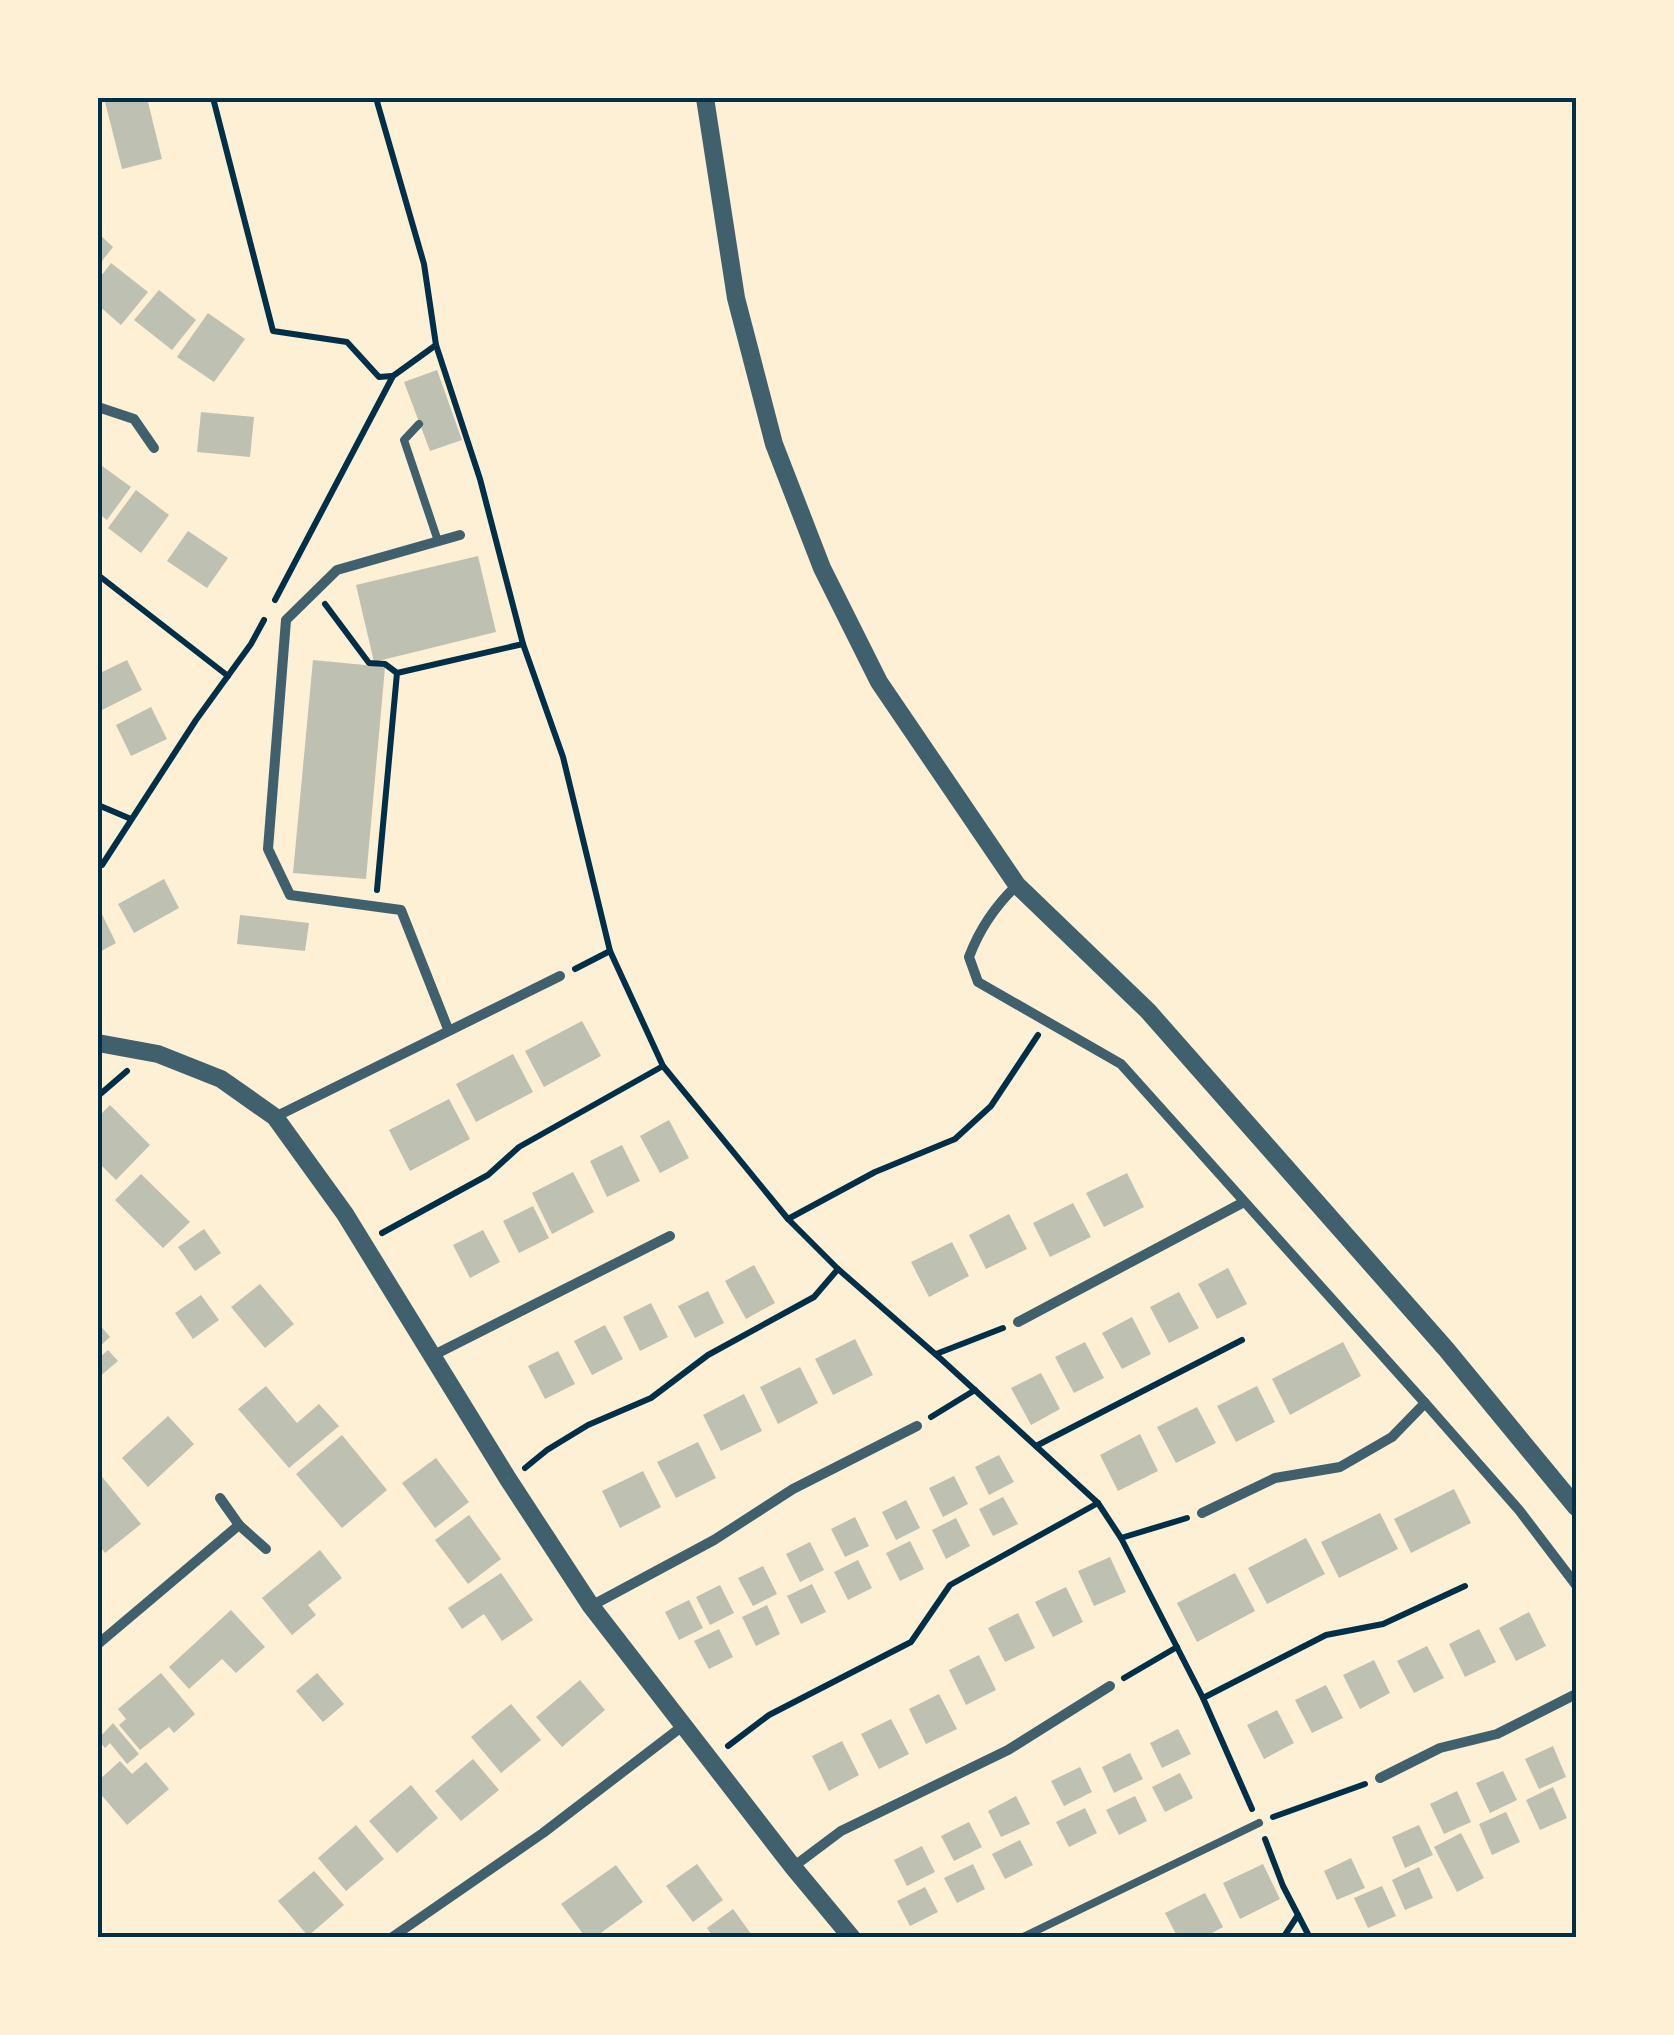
<svg xmlns="http://www.w3.org/2000/svg" width="1674" height="2035" font-family="'DejaVu Sans',sans-serif">
<rect width="100%" height="100%" fill="#fdf0d5"/>
<g fill="#bec0b2">
<polygon points="104,98 147,98 162,159 122,169"/>
<polygon points="98,233 113,247 98,266"/>
<polygon points="111,263 148,292 121,325 98,305 98,280"/>
<polygon points="159,290 196,320 172,350 134,320"/>
<polygon points="208,313 245,339 214,382 177,357"/>
<polygon points="437,370 462,440 430,451 404,382"/>
<polygon points="201,412 254,417 250,457 197,452"/>
<polygon points="98,463 131,487 107,520 98,513"/>
<polygon points="136,490 169,515 141,553 108,528"/>
<polygon points="188,531 228,558 207,588 167,561"/>
<polygon points="478,556 496,632 374,662 356,585"/>
<polygon points="127,660 142,690 98,712 98,674"/>
<polygon points="313,660 385,667 366,879 293,873"/>
<polygon points="151,707 167,739 131,756 116,725"/>
<polygon points="164,879 179,908 134,933 118,904"/>
<polygon points="98,906 116,943 98,953"/>
<polygon points="240,915 309,923 305,951 237,944"/>
<polygon points="582,1021 601,1056 544,1087 525,1051"/>
<polygon points="513,1054 533,1092 476,1122 456,1084"/>
<polygon points="449,1099 470,1139 410,1171 389,1130"/>
<polygon points="110,1105 150,1145 116,1180 98,1162 98,1117"/>
<polygon points="669,1120 689,1158 660,1173 640,1136"/>
<polygon points="622,1145 640,1181 607,1197 590,1161"/>
<polygon points="573,1172 594,1212 552,1234 532,1193"/>
<polygon points="1127,1173 1144,1207 1104,1227 1086,1193"/>
<polygon points="141,1174 190,1222 163,1248 115,1200"/>
<polygon points="1073,1203 1091,1237 1050,1257 1033,1223"/>
<polygon points="533,1206 549,1238 519,1253 503,1221"/>
<polygon points="1009,1214 1027,1249 986,1269 969,1235"/>
<polygon points="204,1229 221,1253 195,1271 178,1247"/>
<polygon points="483,1230 500,1262 470,1278 453,1245"/>
<polygon points="952,1242 969,1276 929,1297 911,1262"/>
<polygon points="754,1265 775,1303 746,1319 725,1281"/>
<polygon points="1228,1268 1247,1304 1217,1319 1198,1284"/>
<polygon points="260,1284 294,1324 265,1348 231,1307"/>
<polygon points="708,1291 724,1323 695,1338 678,1306"/>
<polygon points="1179,1292 1199,1328 1169,1343 1150,1307"/>
<polygon points="201,1295 219,1320 193,1339 175,1313"/>
<polygon points="651,1303 668,1337 640,1351 623,1317"/>
<polygon points="1132,1317 1151,1354 1122,1369 1102,1333"/>
<polygon points="98,1323 110,1337 98,1348"/>
<polygon points="605,1325 623,1359 592,1375 574,1341"/>
<polygon points="855,1339 873,1375 833,1395 815,1359"/>
<polygon points="1085,1342 1104,1378 1074,1393 1055,1357"/>
<polygon points="1343,1342 1361,1376 1290,1415 1272,1379"/>
<polygon points="108,1350 118,1361 98,1378 98,1359"/>
<polygon points="558,1351 575,1384 545,1399 528,1366"/>
<polygon points="800,1367 818,1403 778,1424 760,1387"/>
<polygon points="1041,1373 1060,1409 1031,1425 1011,1388"/>
<polygon points="266,1386 297,1423 319,1404 339,1426 289,1468 238,1409"/>
<polygon points="1257,1386 1275,1422 1236,1442 1217,1406"/>
<polygon points="744,1394 762,1431 721,1451 703,1415"/>
<polygon points="1197,1407 1216,1443 1176,1463 1157,1427"/>
<polygon points="168,1416 194,1444 148,1487 122,1458"/>
<polygon points="1140,1434 1158,1471 1118,1491 1100,1455"/>
<polygon points="342,1435 387,1490 342,1528 296,1474"/>
<polygon points="698,1442 716,1478 676,1498 657,1462"/>
<polygon points="999,1455 1014,1482 989,1495 975,1467"/>
<polygon points="436,1458 469,1502 435,1528 402,1483"/>
<polygon points="643,1471 661,1507 620,1528 602,1491"/>
<polygon points="98,1472 141,1524 105,1553 98,1544"/>
<polygon points="954,1476 968,1504 943,1517 929,1488"/>
<polygon points="1454,1489 1471,1523 1411,1553 1394,1519"/>
<polygon points="1003,1497 1018,1524 993,1536 979,1509"/>
<polygon points="906,1500 920,1528 896,1540 882,1512"/>
<polygon points="1380,1513 1398,1549 1339,1578 1321,1542"/>
<polygon points="469,1515 501,1559 468,1584 435,1540"/>
<polygon points="855,1517 869,1546 845,1557 831,1529"/>
<polygon points="956,1518 970,1546 946,1559 932,1530"/>
<polygon points="1306,1538 1325,1574 1267,1604 1248,1568"/>
<polygon points="910,1541 924,1569 900,1581 886,1553"/>
<polygon points="810,1542 824,1570 800,1582 786,1554"/>
<polygon points="320,1550 342,1578 308,1605 316,1615 292,1635 262,1598"/>
<polygon points="1110,1557 1126,1592 1094,1606 1078,1571"/>
<polygon points="858,1560 872,1588 848,1600 834,1572"/>
<polygon points="763,1566 777,1594 753,1606 738,1578"/>
<polygon points="501,1573 533,1620 502,1641 484,1614 462,1629 448,1608"/>
<polygon points="1235,1573 1255,1611 1197,1642 1177,1603"/>
<polygon points="812,1584 826,1612 801,1624 787,1596"/>
<polygon points="720,1585 734,1613 710,1625 696,1597"/>
<polygon points="1066,1587 1083,1622 1053,1637 1035,1602"/>
<polygon points="689,1600 703,1628 679,1640 665,1612"/>
<polygon points="767,1605 780,1634 756,1646 742,1617"/>
<polygon points="231,1610 265,1647 236,1673 222,1659 189,1689 169,1667"/>
<polygon points="1529,1612 1546,1646 1516,1661 1499,1628"/>
<polygon points="1018,1613 1035,1648 1005,1662 988,1628"/>
<polygon points="719,1629 733,1657 709,1669 694,1641"/>
<polygon points="1479,1629 1496,1662 1465,1677 1449,1644"/>
<polygon points="1427,1646 1444,1678 1414,1693 1397,1661"/>
<polygon points="979,1655 996,1690 966,1705 949,1670"/>
<polygon points="1374,1660 1390,1693 1360,1709 1343,1675"/>
<polygon points="161,1673 195,1714 174,1733 169,1727 140,1750 119,1725 126,1719 118,1709"/>
<polygon points="317,1673 344,1704 323,1722 296,1691"/>
<polygon points="580,1680 605,1710 562,1747 536,1717"/>
<polygon points="1326,1685 1343,1718 1312,1733 1295,1700"/>
<polygon points="939,1694 957,1729 926,1744 909,1709"/>
<polygon points="511,1704 541,1740 501,1773 471,1737"/>
<polygon points="1277,1710 1294,1743 1264,1759 1247,1725"/>
<polygon points="891,1719 909,1754 879,1769 861,1734"/>
<polygon points="113,1723 139,1754 127,1764 110,1743 105,1748 98,1739"/>
<polygon points="1178,1729 1191,1754 1162,1768 1150,1743"/>
<polygon points="842,1741 859,1775 829,1791 812,1756"/>
<polygon points="1553,1746 1566,1777 1539,1789 1525,1759"/>
<polygon points="1130,1753 1143,1779 1114,1793 1102,1767"/>
<polygon points="473,1759 499,1790 461,1821 435,1791"/>
<polygon points="120,1761 132,1774 146,1762 169,1789 127,1825 98,1791 98,1781"/>
<polygon points="1080,1767 1092,1792 1064,1806 1051,1781"/>
<polygon points="1503,1771 1517,1800 1490,1813 1476,1783"/>
<polygon points="1180,1773 1193,1798 1165,1812 1152,1787"/>
<polygon points="411,1785 438,1818 397,1853 369,1821"/>
<polygon points="1553,1787 1567,1818 1540,1830 1526,1800"/>
<polygon points="1457,1791 1471,1822 1444,1834 1430,1804"/>
<polygon points="1016,1796 1030,1824 1001,1837 988,1811"/>
<polygon points="1135,1796 1147,1821 1119,1835 1106,1810"/>
<polygon points="1085,1808 1097,1833 1069,1847 1056,1822"/>
<polygon points="1506,1812 1520,1842 1492,1855 1479,1824"/>
<polygon points="969,1822 982,1847 954,1861 941,1836"/>
<polygon points="356,1825 384,1859 346,1891 318,1858"/>
<polygon points="1419,1825 1433,1855 1405,1868 1392,1837"/>
<polygon points="1461,1833 1484,1878 1457,1892 1434,1847"/>
<polygon points="1020,1840 1033,1865 1005,1879 992,1854"/>
<polygon points="922,1846 935,1872 907,1886 894,1860"/>
<polygon points="1351,1858 1365,1888 1337,1900 1324,1871"/>
<polygon points="697,1864 723,1900 693,1922 666,1886"/>
<polygon points="973,1864 985,1889 957,1903 944,1878"/>
<polygon points="1263,1864 1280,1899 1240,1919 1223,1883"/>
<polygon points="616,1865 643,1902 594,1938 586,1938 561,1904"/>
<polygon points="1419,1867 1433,1898 1405,1910 1392,1880"/>
<polygon points="314,1871 344,1905 308,1936 278,1901"/>
<polygon points="1382,1886 1396,1916 1368,1928 1354,1898"/>
<polygon points="925,1887 938,1912 910,1926 897,1901"/>
<polygon points="1205,1893 1223,1927 1203,1938 1178,1938 1165,1913"/>
<polygon points="733,1909 754,1938 714,1938 707,1928"/>
</g>
<g fill="none" stroke-linecap="round" stroke-linejoin="round">
<g stroke="#003049" stroke-width="6">
<polyline points="213,98 273,331 347,342 379,377 392,376"/>
<polyline points="376,98 424,264 436,345 480,479 523,644 563,757 610,951 663,1066 788,1219 838,1269 942,1360 1098,1503 1121,1538 1203,1698 1252,1809"/>
<polyline points="98,575 228,676"/>
<polyline points="275,600 393,376 436,345"/>
<polyline points="325,604 369,663 385,664 397,673"/>
<polyline points="98,805 131,819"/>
<polyline points="98,866 102,865 196,720 251,644 264,620"/>
<polyline points="377,890 397,673 523,644"/>
<polyline points="575,969 610,951"/>
<polyline points="98,1096 127,1071"/>
<polyline points="788,1219 875,1172 955,1139 991,1106 1038,1035"/>
<polyline points="382,1233 488,1175 519,1147 663,1066"/>
<polyline points="936,1354 1003,1328"/>
<polyline points="931,1417 975,1390"/>
<polyline points="1036,1446 1242,1340"/>
<polyline points="525,1468 547,1450 588,1425 651,1398 708,1355 814,1297 838,1269"/>
<polyline points="1121,1538 1187,1518"/>
<polyline points="1124,1678 1177,1647"/>
<polyline points="1203,1698 1326,1635 1383,1624 1465,1586"/>
<polyline points="728,1746 769,1715 911,1642 950,1585 1098,1503"/>
<polyline points="1273,1817 1365,1784"/>
<polyline points="1265,1839 1283,1886 1310,1938"/>
<polyline points="1283,1938 1298,1915"/>
</g>
<g stroke="#3f606c" stroke-width="8">
<polyline points="419,424 404,440 438,541"/>
<polyline points="1021,1938 1259,1823"/>
</g>
<g stroke="#3f606c" stroke-width="10">
<polyline points="98,407 134,419 154,448"/>
<path d="M1017 885C996 905 979 930 969 957L978 982 1121 1064 1425 1403 1519 1510 1576 1585"/>
<polyline points="448,1029 401,910 290,895 268,849 286,620 337,570 460,535"/>
<polyline points="275,1117 560,976"/>
<polyline points="1018,1322 1244,1202"/>
<polyline points="432,1356 670,1236"/>
<polyline points="220,1498 239,1525"/>
<polyline points="1202,1513 1275,1478 1340,1467 1392,1437 1425,1403"/>
<polyline points="591,1606 714,1540 793,1489 917,1426"/>
<polyline points="98,1644 239,1525 266,1549"/>
<polyline points="1380,1778 1440,1748 1497,1734 1576,1694"/>
<polyline points="793,1867 841,1831 1008,1750 1110,1686"/>
<polyline points="391,1938 543,1833 684,1725"/>
</g>
<g stroke="#3f606c" stroke-width="18">
<polyline points="705,98 736,298 774,444 822,568 879,682 1017,885 1148,1011 1446,1349 1576,1507"/>
<polyline points="98,1043 158,1054 221,1079 275,1117 345,1214 508,1479 591,1606 793,1867 852,1938"/>
</g>
</g>
<rect width="1674" height="2035" fill="none" stroke="#fdf0d5" stroke-width="200"/>
<rect x="100" y="100" width="1474" height="1835" fill="none" stroke="#003049" stroke-width="4"/>
</svg>
